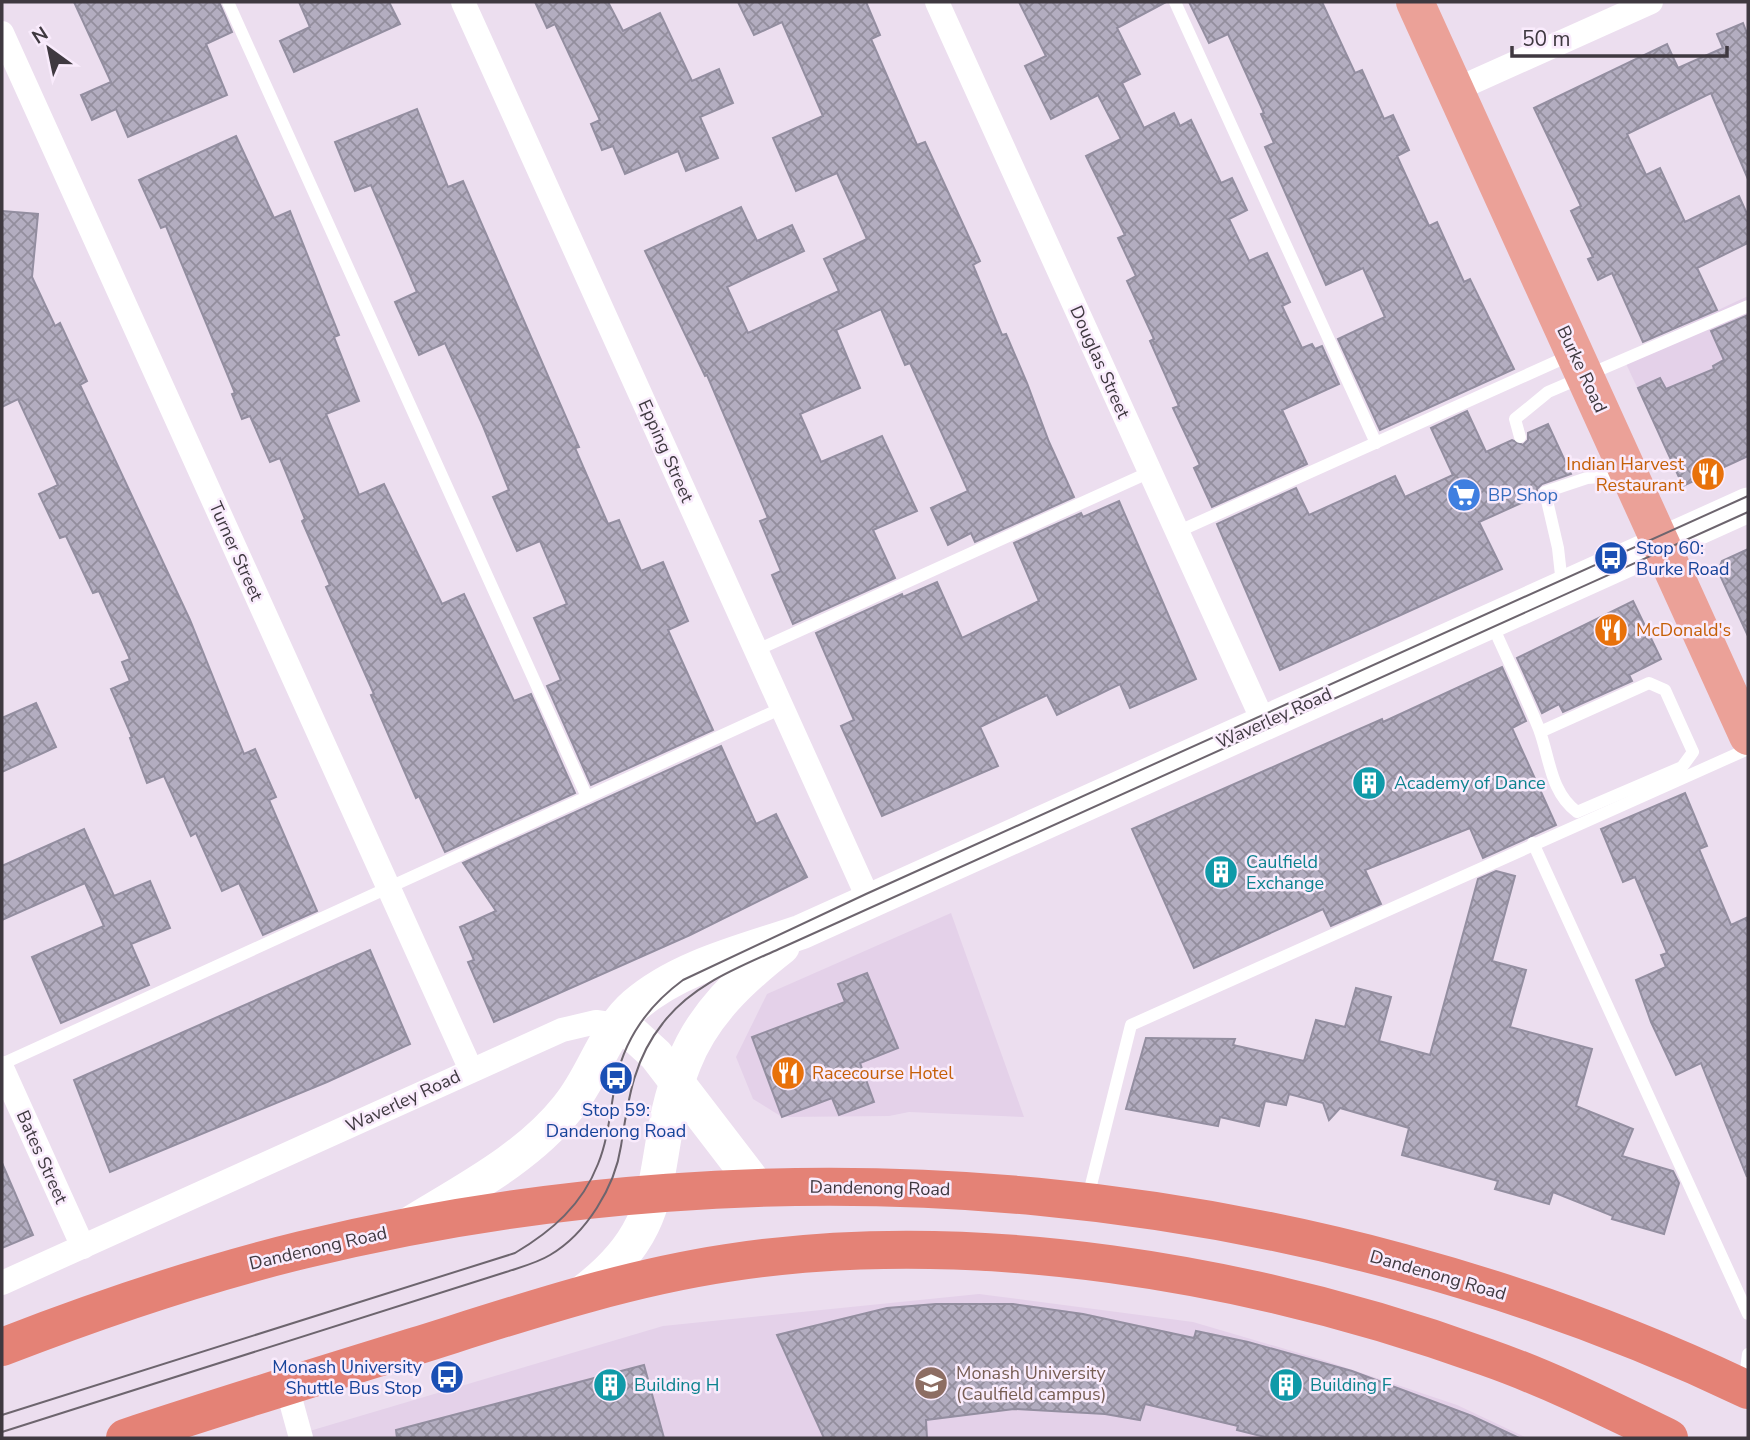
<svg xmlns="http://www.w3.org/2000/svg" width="1750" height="1440" font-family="'Nunito Sans',sans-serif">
<defs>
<pattern id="building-cross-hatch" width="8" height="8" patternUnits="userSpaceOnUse" patternTransform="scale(1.75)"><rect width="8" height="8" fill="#b3adc0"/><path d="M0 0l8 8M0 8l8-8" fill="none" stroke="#938e9d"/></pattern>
</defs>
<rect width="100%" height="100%" fill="#ecdeef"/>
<g fill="#e4d1e9">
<polygon points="1748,296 1748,456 1683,486 1622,355"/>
<polygon points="951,913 1024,1117 909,1112 889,1116 782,1117 753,1099 736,1057 767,994"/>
<polygon points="979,1294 1193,1322 1326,1361 1457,1405 1527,1438 286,1438 663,1326"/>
</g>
<g fill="url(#building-cross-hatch)" stroke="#938ea0" stroke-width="2">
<polygon points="74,2 219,2 232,32 206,44 227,95 128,137 116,109 92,120 81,95 111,82"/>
<polygon points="299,2 389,2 400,24 294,72 280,41 310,27"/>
<polygon points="535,2 608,2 623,31 660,13 692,81 719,69 733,103 700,117 718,158 686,171 678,151 625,174 613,146 602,150 591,124 600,120 555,24 547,28"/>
<polygon points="738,2 866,2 880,35 871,39 917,145 925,142 980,261 973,265 1002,335 1006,334 1027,383 1049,442 1074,497 975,542 971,533 948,545 931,508 968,491 910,363 905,365 881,309 836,330 860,388 800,414 821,462 882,436 917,511 873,530 895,578 793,624 772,575 781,571 760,521 768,518 707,375 705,376 645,251 741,207 757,241 792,225 804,251 727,287 748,333 839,291 824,259 867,239 837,173 796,191 773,138 823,116 782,22 754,35"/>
<polygon points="1019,2 1166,2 1117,28 1140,74 1122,83 1144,128 1174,113 1180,126 1191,120 1221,183 1232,178 1247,210 1229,219 1249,261 1267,253 1290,302 1282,306 1302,348 1312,344 1315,349 1322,346 1339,384 1282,410 1307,464 1212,507 1194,468 1200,465 1173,408 1179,406 1150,341 1154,339 1127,281 1136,276 1118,238 1125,235 1086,156 1121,139 1098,95 1051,119 1025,66 1046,56"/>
<polygon points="1189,2 1322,2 1355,73 1362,70 1384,119 1393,115 1409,150 1397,156 1429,226 1437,222 1464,282 1470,279 1514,369 1380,430 1338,339 1385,317 1363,268 1326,285 1265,147 1274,143 1261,114 1264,113 1228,34 1209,43"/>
<polygon points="1743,23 1748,36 1748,179 1711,93 1627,134 1646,175 1660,168 1685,222 1739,196 1748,216 1748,243 1697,268 1717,310 1643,342 1612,273 1598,280 1588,259 1593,257 1571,211 1581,206 1534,108 1667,44 1678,68 1723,48 1717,34"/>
<polygon points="417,109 448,187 463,181 579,447 575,448 608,524 619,520 641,571 663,562 688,621 668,630 713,730 591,785 547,686 561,680 534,618 567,604 540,541 517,551 493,497 509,490 483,426 445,343 419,355 395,302 417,292 371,185 355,191 335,142"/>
<polygon points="236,136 274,218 290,211 339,335 334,337 359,401 326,414 359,495 384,484 442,604 464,594 514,701 531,694 575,793 445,852 419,796 416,798 371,695 374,694 326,587 330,585 302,521 305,519 280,458 270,462 250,416 242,419 232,394 235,393 166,226 161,228 139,180"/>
<polygon points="2,211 38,214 32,277 55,326 60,323 87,381 80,385 190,620 244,754 255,749 276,797 269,800 317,911 263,935 239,883 222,891 196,833 191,836 164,776 147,783 130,738 132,737 111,689 130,681 122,662 130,659 99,591 93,593 66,536 60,538 39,494 58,485 18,399 2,407"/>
<polygon points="1748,315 1748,456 1683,486 1638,388 1660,378 1666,389 1714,369 1713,366 1724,360 1711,331"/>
<polygon points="1467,411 1486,452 1512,440 1523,445 1528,440 1528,433 1548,424 1571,474 1542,484 1537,489 1537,496 1479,522 1502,569 1280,670 1217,524 1296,488 1309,515 1395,476 1405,497 1453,475 1431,428"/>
<polygon points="1119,501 1196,679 1130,708 1120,684 1057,715 1047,695 980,727 998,766 882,816 841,726 854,720 816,633 902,594 903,597 937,582 962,638 1039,601 1014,543 1081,513 1083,517"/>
<polygon points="1748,549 1748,636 1718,571 1722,561"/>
<polygon points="1633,601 1661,659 1629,675 1632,681 1563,712 1559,704 1542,713 1517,658"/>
<polygon points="1502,667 1526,721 1512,728 1556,825 1483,858 1470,828 1365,870 1381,904 1331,926 1323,909 1194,968 1132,829 1382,719 1383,722"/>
<polygon points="36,703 56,747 2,772 2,718"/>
<polygon points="721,746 756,824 776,814 807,877 690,935 494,1022 468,962 474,960 460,927 496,911 463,863"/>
<polygon points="1685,793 1707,846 1699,849 1731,925 1748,917 1747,1177 1701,1063 1676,1075 1651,1022 1636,980 1666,967 1661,955 1667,953 1635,877 1623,882 1601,829"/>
<polygon points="84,829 114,896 150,881 170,928 131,944 149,985 61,1023 32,957 104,926 85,883 2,920 2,866"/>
<polygon points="1496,871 1515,876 1492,961 1526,970 1510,1027 1592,1049 1576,1106 1633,1129 1622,1156 1673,1171 1679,1183 1664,1234 1612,1219 1613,1216 1553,1192 1549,1204 1495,1189 1498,1181 1402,1155 1409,1128 1340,1108 1329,1120 1323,1103 1289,1094 1286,1105 1265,1101 1259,1126 1220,1117 1218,1126 1126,1109 1146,1038 1235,1039 1233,1045 1304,1061 1316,1020 1345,1027 1356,988 1391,997 1379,1041 1430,1055 1478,879"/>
<polygon points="370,950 410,1044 327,1082 110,1172 74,1080"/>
<polygon points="867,973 898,1048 860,1063 874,1102 839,1115 832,1098 782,1117 752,1037 845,1002 838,984"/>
<polygon points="2,1163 33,1235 2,1248"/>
<polygon points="936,1304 1013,1304 1083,1314 1194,1338 1196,1331 1248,1342 1352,1371 1472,1416 1519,1438 1269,1438 1237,1430 1238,1426 1145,1404 1140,1420 1105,1414 1014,1409 926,1420 927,1438 824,1438 777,1335 887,1308"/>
<polygon points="644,1365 664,1438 397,1438 396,1430"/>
</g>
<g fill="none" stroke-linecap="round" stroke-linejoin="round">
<g stroke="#fff" stroke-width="12">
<polyline points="228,2 587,797"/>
<polyline points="1175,2 1376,443"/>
<polyline points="1520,437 1515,419 1548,392 1748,306"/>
<polyline points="1177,532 1571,355"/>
<polyline points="1562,584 1558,548 1545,492 1587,478 1626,475"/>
<path d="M1492 624C1507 659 1525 694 1539 729 1550 758 1550 792 1577 812L1682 767 1693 752 1665 690 1649 683 1540 732"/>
<polyline points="757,650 1150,472"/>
<polyline points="1533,843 1748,1314"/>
<polyline points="2,1064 782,708"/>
<polyline points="1087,1201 1131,1025 1748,749"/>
<polyline points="1744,1384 1748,1354"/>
</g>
<g stroke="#fff" stroke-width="24">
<polyline points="463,2 869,900"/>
<polyline points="937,2 1264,723"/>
<polyline points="2,33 471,1070"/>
<polyline points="1455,90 1651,2"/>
<polyline points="2,1068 83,1247"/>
<polyline points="2,1283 562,1030 596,1022 617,1025"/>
<polyline points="287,1387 301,1438"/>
</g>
<g stroke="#fff" stroke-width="35">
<polyline points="617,1025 633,1034 656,1055 758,1188"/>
<path d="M405 1227C461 1192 526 1160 568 1107 594 1076 604 1032 635 1005 680 966 746 951 801 932L1748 505"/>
<path d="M578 1296C681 1222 644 1163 684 1063 703 1014 741 979 782 947"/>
</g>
<polyline stroke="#eba198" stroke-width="38" points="1415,2 1748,736"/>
<g stroke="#e48276" stroke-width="38">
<path d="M2 1347C100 1309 200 1275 302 1250 782 1133 1301 1178 1748 1390"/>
<path d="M125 1438C221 1406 319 1376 416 1346 518 1314 621 1279 727 1263 973 1225 1253 1273 1486 1357 1549 1379 1609 1409 1669 1438"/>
</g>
<g stroke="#6d656e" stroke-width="2">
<path d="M2 1415 515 1253C552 1231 582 1205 598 1164 609 1137 610 1109 616 1080 625 1038 649 1005 683 980L866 894 1748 496"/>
<path d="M2 1432 506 1272C521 1267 537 1263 550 1255 586 1234 615 1187 621 1146 628 1101 633 1060 663 1023 692 985 737 968 779 949L1748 512"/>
</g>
</g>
<defs>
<g id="restaurant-disc" transform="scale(1.75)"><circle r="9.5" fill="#e8710a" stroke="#f9ebfc"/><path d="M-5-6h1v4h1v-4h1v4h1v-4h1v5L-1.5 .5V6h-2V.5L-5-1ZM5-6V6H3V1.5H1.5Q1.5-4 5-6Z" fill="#fff"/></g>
<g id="supermarket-disc" transform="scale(1.75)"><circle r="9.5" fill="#3f7fe0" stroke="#f9ebfc"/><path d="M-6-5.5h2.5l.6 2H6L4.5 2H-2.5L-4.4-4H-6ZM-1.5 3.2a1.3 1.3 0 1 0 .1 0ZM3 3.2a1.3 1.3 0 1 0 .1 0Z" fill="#fff"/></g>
<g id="bus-disc" transform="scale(1.75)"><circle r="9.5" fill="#1a4fb4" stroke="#f9ebfc"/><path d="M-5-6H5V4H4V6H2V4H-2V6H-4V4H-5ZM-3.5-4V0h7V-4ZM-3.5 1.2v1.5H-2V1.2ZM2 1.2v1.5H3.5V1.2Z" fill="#fff"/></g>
<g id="building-disc" transform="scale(1.75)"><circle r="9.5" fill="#0f9aa8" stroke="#f9ebfc"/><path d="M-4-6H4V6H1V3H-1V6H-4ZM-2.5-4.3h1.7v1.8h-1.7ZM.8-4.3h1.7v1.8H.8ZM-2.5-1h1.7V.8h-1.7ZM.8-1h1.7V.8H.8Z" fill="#fff"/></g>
<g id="university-disc" transform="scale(1.75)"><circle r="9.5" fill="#8d6e63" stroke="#f9ebfc"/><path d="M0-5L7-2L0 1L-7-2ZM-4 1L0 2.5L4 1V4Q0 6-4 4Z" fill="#fff"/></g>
</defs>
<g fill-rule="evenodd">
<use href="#restaurant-disc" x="1708" y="474"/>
<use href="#supermarket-disc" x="1464" y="495"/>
<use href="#bus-disc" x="1611" y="558"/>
<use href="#restaurant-disc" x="1611" y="630"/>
<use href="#building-disc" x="1369" y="783"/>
<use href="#building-disc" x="1221" y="872"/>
<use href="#restaurant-disc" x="788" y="1073"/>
<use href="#bus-disc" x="616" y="1078"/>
<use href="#bus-disc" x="447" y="1377"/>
<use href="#university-disc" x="931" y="1383"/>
<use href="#building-disc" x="610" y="1385"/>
<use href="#building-disc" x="1286" y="1385"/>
</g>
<g text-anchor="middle" stroke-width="5" stroke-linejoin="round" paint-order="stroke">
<g font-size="18" fill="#3f3940" stroke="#f9ebfc">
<text transform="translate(1100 362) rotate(66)" y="6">Douglas Street</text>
<text transform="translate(1582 369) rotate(65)" y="6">Burke Road</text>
<text transform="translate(666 451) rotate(66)" y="6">Epping Street</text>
<text transform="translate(236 551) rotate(66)" y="6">Turner Street</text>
<text transform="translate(1274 718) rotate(-24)" y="6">Waverley Road</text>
<text transform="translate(403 1101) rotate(-25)" y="6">Waverley Road</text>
<text transform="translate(42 1157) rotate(66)" y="6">Bates Street</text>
<text transform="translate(880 1188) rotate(1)" y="6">Dandenong Road</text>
<text transform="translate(318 1248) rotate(-13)" y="6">Dandenong Road</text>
<text transform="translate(1438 1275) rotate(16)" y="6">Dandenong Road</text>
</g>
<g font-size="18" fill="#c56008" stroke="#f9ebfc" text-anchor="start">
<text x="1684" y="470" text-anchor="end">Indian Harvest<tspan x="1684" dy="21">Restaurant</tspan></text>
<text x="1636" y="636">McDonald's</text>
<text x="812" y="1079">Racecourse Hotel</text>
</g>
<g font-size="18" fill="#366cbe" stroke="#f9ebfc" text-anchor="start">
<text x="1488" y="501">BP Shop</text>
</g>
<g font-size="18" fill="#164399" stroke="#f9ebfc" text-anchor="start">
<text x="1636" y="554">Stop 60:<tspan x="1636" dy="21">Burke Road</tspan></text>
<text x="616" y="1116" text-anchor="middle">Stop 59:<tspan x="616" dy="21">Dandenong Road</tspan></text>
<text x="422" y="1373" text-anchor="end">Monash University<tspan x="422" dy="21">Shuttle Bus Stop</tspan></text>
</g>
<g font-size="18" fill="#0d838f" stroke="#f9ebfc" text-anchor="start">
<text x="1394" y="789">Academy of Dance</text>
<text x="1246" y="868">Caulfield<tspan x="1246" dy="21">Exchange</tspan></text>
<text x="634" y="1391">Building H</text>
<text x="1310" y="1391">Building F</text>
</g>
<g font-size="18" fill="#785e54" stroke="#f9ebfc" text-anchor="start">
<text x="956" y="1379">Monash University<tspan x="956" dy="21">(Caulfield campus)</tspan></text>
</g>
</g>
<rect width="1750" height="1440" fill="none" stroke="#3f3940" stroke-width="7"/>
<g transform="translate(49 49) rotate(327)" stroke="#f9ebfc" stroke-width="5" paint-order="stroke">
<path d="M0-5L12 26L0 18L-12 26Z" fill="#3f3940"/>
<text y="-10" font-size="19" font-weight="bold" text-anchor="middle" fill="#3f3940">N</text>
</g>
<path d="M1512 46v10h215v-10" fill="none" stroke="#3f3940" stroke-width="3.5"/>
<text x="1522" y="46" font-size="21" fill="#3f3940" stroke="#f9ebfc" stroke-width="5" paint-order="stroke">50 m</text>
</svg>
